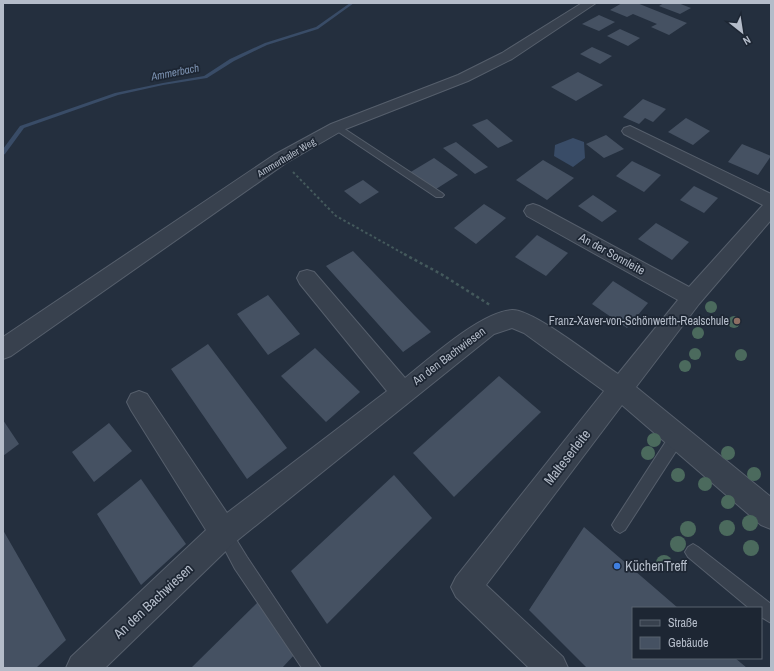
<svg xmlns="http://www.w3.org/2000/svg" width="774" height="671" font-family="'Archivo Narrow',sans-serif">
<rect width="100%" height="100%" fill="#242f3e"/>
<polygon fill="#394c67" points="573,138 584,142 585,158 573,167 554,156 555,145"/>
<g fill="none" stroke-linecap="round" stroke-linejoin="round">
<polygon fill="#394c67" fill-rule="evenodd" points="350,3 354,3 318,29 267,45 234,61 207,78 163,85 118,95 24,128 5,154 3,155 3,149 20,126 115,93 163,83 204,76 230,59 265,43 316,27"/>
</g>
<g fill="#455162">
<polygon points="622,3 637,3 687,23 669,35 651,27 657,24 633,14 627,17 610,10"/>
<polygon points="664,3 678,3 691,8 680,14 659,6"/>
<polygon points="599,15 615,22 599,31 582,24"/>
<polygon points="620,29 640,38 628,46 607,36"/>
<polygon points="592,47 612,56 600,64 580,54"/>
<polygon points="578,72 603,85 576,101 551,87"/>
<polygon points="643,99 666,109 653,122 645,118 639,124 623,117"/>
<polygon points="686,118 710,131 693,145 668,132"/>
<polygon points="487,119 513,141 498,148 472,125"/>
<polygon points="606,135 624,149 604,158 586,144"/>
<polygon points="456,142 488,167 475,174 443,148"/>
<polygon points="742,144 771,156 758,175 728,162"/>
<polygon points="434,158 458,175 433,191 409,173"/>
<polygon points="543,160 574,178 547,200 516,180"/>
<polygon points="632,161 661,175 644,192 616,176"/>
<polygon points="363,180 379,192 360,204 344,191"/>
<polygon points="694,186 718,198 704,213 680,200"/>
<polygon points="593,195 617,211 602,222 578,206"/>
<polygon points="484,204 506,218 476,244 454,228"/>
<polygon points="656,223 689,242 672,260 638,239"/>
<polygon points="537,235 568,253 546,276 515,257"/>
<polygon points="353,251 414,315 431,332 403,352 326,266"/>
<polygon points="613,281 648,303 627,328 592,304"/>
<polygon points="268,295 300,334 268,355 237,314"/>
<polygon points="208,344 287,448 247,479 171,369"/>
<polygon points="315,348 360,392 326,422 281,376"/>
<polygon points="499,376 541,412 454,497 413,453"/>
<polygon points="3,420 19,444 3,456"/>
<polygon points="109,423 132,451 94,482 72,452"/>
<polygon points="394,475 432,518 327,624 291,571"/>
<polygon points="141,479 186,544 141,585 97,514"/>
<polygon points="584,527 678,608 633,608 633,658 735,658 747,668 587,668 529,610"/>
<polygon points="3,530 66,640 36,668 3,668"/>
<polygon points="260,600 297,652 282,668 191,668"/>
</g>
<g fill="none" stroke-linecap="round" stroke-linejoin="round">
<g stroke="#565f6c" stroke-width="2">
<g id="service">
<polygon points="337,124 442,193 444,195 442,197 436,197 334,129 333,127"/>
<polygon points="677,430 682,432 684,437 682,442 625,530 620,533 615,530 612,525 615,520 672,432"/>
<polygon points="224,525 229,528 247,557 321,668 302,668 235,569 216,533 219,528"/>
<polygon points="693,544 698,547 771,604 771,623 761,617 761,608 749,608 688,557 685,552 688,547"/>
</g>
</g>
<g stroke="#565f6c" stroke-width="2">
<g id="minor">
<polygon points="582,3 596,3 512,59 468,81 343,130 286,163 11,356 3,359 3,337 274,155 331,124 458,75 502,53"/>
<path d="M630 126 771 194V220L699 304 636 387 771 497V529L761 525 622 405 486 585 563 657 568 668H529L456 597 451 587 456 577 604 391 524 333 512 328 494 334 234 543 105 668H66L71 657 206 530 131 410 127 402 131 394 139 391 147 394 227 513 387 391 300 284 297 278 300 272 307 270 314 272 405 378C429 359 482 311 512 310 533 309 597 360 618 374L678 300 527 216 524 211 527 206 533 204 539 206 689 287 763 205 624 134 622 131 624 128Z"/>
</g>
</g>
<polyline stroke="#44595c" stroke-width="2" stroke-dasharray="2.5 2.5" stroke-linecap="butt" points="293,172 336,216 406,255"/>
<polyline stroke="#44595c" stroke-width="2.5" stroke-dasharray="3 3" stroke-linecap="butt" points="404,254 441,274 490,305"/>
<use href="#service" fill="#38414e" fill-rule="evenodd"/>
<use href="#minor" fill="#38414e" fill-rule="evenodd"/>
</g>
<g fill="#4b6a5d">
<circle cx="711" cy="307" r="6"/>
<circle cx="734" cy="322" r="6"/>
<circle cx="698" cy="333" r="6"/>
<circle cx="695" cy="354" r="6"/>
<circle cx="741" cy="355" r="6"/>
<circle cx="685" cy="366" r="6"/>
<circle cx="654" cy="440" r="7"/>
<circle cx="648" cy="453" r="7"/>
<circle cx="728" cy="453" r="7"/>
<circle cx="754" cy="474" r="7"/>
<circle cx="678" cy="475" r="7"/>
<circle cx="705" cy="484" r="7"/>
<circle cx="728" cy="502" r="7"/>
<circle cx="750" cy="523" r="8"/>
<circle cx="727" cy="528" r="8"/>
<circle cx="688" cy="529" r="8"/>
<circle cx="678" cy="544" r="8"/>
<circle cx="751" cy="548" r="8"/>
<circle cx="664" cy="563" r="8"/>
</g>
<circle fill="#8d6e63" stroke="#1d2633" stroke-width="1.5" cx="737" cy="321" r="4"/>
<circle fill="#3f7fe0" stroke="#1d2633" stroke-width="1.5" cx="617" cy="566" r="4"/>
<g text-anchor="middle" stroke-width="3.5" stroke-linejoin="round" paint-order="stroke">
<g font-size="10" fill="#b4bcc9" stroke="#1d2633">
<text transform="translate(286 157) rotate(-31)" y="4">Ammerthaler Weg</text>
</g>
<g font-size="11" font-style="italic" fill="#7c92b1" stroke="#1d2633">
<text transform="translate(175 72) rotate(-11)" y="4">Ammerbach</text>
</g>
<g font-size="12" fill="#b4bcc9" stroke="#1d2633">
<text transform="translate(612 254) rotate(29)" y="4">An der Sonnleite</text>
<text transform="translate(449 356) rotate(-37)" y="4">An den Bachwiesen</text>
</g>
<g font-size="12" fill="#b4bcc9" stroke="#1d2633" text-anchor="end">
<text x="729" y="325">Franz-Xaver-von-Schönwerth-Realschule</text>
</g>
<g font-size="14" fill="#b4bcc9" stroke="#1d2633">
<text transform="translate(567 457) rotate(-52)" y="5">Malteserleite</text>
<text transform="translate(153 601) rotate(-43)" y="5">An den Bachwiesen</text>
</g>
<g font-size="14" fill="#b4bcc9" stroke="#1d2633" text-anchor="start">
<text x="625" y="571">KüchenTreff</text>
</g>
</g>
<rect width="774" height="671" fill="none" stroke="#b4bcc9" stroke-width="8"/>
<rect x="632" y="607" width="130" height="52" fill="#1d2633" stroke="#59626f"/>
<rect x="640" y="620" width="20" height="6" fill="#38414e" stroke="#59626f"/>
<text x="668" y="627" font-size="12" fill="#b4bcc9">Straße</text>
<rect x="640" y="637" width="20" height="12" fill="#455162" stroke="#59626f"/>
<text x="668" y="647" font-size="12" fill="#b4bcc9">Gebäude</text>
<g transform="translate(742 32) rotate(150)" stroke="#1d2633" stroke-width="3" paint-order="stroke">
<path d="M0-3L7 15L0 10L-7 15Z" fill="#b4bcc9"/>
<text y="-6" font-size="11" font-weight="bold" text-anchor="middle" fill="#b4bcc9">N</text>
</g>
</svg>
